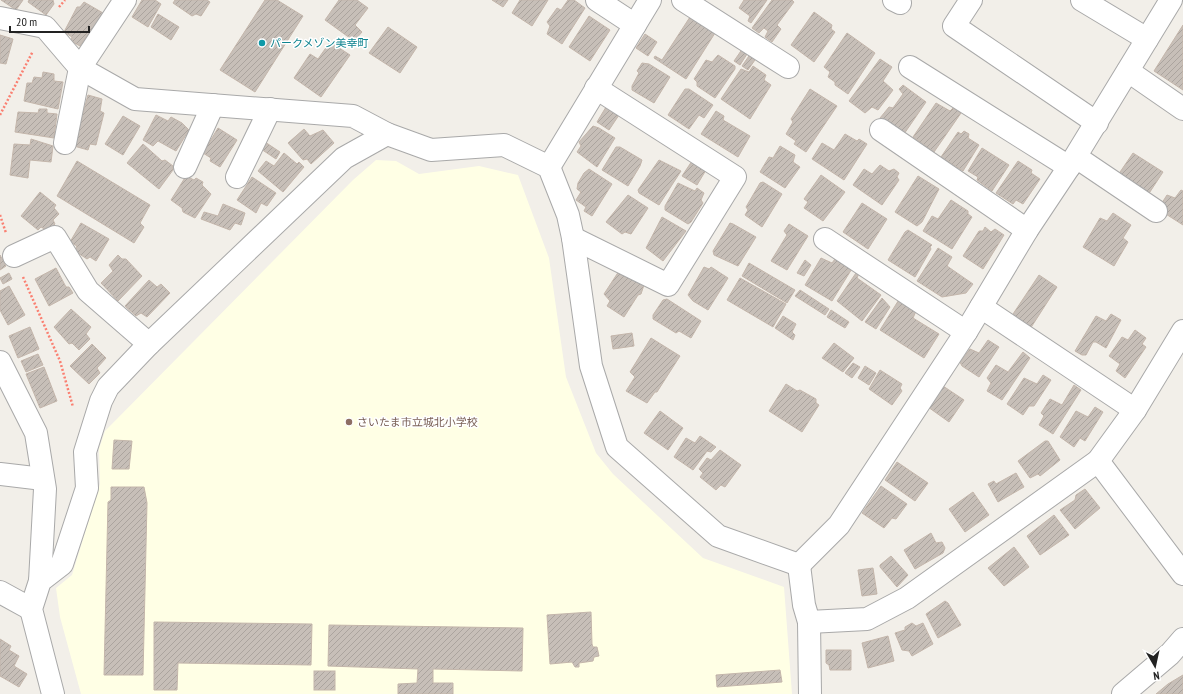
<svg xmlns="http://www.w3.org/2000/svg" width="1183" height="694" font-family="'PT Sans Narrow','Noto Sans JP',sans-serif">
<defs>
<pattern id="building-hatch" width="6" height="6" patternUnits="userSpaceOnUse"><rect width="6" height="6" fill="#c7bfb8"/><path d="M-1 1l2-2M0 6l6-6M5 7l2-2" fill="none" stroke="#aba49e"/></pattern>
</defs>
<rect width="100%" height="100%" fill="#f2efe9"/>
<polygon fill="#ffffe5" points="376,160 396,161 419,174 479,166 518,175 549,258 566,377 596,453 613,474 703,558 784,587 792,694 81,694 60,617 56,588 72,575 100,484 99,449 105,431 353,180"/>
<g fill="url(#building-hatch)" stroke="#c4b6ab">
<polygon points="1,0 23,0 16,10"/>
<polygon points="29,0 53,0 54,4 46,15 28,2"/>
<polygon points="142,0 155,0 161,4 148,27 132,17"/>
<polygon points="175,0 207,0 210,2 201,16 196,14 192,16 173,3"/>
<polygon points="265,0 277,0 303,16 255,92 220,70"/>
<polygon points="339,0 357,0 368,8 355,25 362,32 354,41 325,20"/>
<polygon points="492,0 508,0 503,7"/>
<polygon points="520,0 548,0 532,26 512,13"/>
<polygon points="568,0 574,0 585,8 562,44 547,34 550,26 547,22 557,8 561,10"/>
<polygon points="744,0 767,0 751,23 748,21 750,16 739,8"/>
<polygon points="772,0 792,0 794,2 777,25 781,29 772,42 765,37 768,31 764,28 759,33 752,28"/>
<polygon points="84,2 103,13 80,46 71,41 72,37 64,32 77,7 80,7"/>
<polygon points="814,12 832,25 831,29 835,32 814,62 791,45"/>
<polygon points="158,14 179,27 171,40 151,27"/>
<polygon points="589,16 610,30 590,61 569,47"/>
<polygon points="690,17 715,33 686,79 654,58 655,56 662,60"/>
<polygon points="1183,25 1183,90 1154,71"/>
<polygon points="388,27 417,47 400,73 369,53"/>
<polygon points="847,33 875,53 848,94 835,85 835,82 828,77 830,72 824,67"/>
<polygon points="645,34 657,42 648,56 636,48"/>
<polygon points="0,35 13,39 6,64 0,63"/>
<polygon points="330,42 350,55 321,97 294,78 310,54 318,59"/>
<polygon points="743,48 749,51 740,65 734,61"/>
<polygon points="751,53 757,57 748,70 742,66"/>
<polygon points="718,55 735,66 735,69 715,98 697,86 697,82 694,79 706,60 712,62"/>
<polygon points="880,59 892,67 883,81 893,90 878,110 872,107 865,113 849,101"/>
<polygon points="642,63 649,64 670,77 654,103 632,90 632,86 639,73 637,71"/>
<polygon points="753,66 766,75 764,80 771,85 750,119 721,99 741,69 749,72"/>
<polygon points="43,72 54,74 54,81 63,82 58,109 24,101 27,83 32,83 34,77 42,78"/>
<polygon points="903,85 926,102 904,134 880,118 889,107 893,108 903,94 899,89"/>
<polygon points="685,89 689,89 713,105 704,118 699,115 689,129 668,115"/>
<polygon points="810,89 837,106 806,152 794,144 796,141 786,134 793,122 791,119"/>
<polygon points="88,95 102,99 100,111 104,113 96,145 90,144 88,150 74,146"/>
<polygon points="936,103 950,111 953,108 961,113 934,152 913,137"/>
<polygon points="606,107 619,115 609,130 597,122"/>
<polygon points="39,109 47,109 47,113 57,114 54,138 15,132 18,112 38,113"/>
<polygon points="716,111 724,116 723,120 750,136 738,157 701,134"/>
<polygon points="156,115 168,121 171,117 182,123 189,130 176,151 158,141 153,146 143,140"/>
<polygon points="123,116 140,126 123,155 105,144"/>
<polygon points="593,126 599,128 615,138 597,167 577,152 581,146 579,142"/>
<polygon points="218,128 237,140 220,167 210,161 211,158 203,153"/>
<polygon points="304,129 310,136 323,130 334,143 311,164 307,159 303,160 288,143"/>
<polygon points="964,131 969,134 968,138 979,145 963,171 941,157 958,132 961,134"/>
<polygon points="845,134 857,141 859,139 867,144 844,180 812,159 822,143 834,150"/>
<polygon points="31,139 53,146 51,162 30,160 28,178 10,175 14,144 30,145"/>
<polygon points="265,142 280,152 276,159 261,149"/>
<polygon points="143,144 162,161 165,160 173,166 173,170 159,189 127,163"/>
<polygon points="780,146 795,155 793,162 800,167 785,188 760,172 769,157 773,158"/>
<polygon points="616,147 620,147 642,160 640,166 628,186 602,170"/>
<polygon points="982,148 1009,165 992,191 977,180 978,177 968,171"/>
<polygon points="284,153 297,164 299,162 304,167 283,192 258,171 266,161 274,166"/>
<polygon points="1133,153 1163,172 1144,201 1118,175"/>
<polygon points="659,160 681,171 659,205 639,193 638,190"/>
<polygon points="77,161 150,205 140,223 144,227 134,243 57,196"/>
<polygon points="692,161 706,170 697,185 682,176"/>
<polygon points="1018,161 1032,170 1031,173 1040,179 1023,204 1016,200 1013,204 996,193"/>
<polygon points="880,165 889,171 894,169 899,173 897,177 899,180 882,205 853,185 864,169 872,174"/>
<polygon points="589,169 612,184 592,216 584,211 586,207 576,200 581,192 577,189 578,183 584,173"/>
<polygon points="821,175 845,192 823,221 804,208 808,202 804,199"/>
<polygon points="186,176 194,180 196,178 203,182 202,185 211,194 195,218 183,212 182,208 171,200"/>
<polygon points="918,176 939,189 922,222 917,226 895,212"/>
<polygon points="252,177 276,193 267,206 261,203 256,213 237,200"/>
<polygon points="763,182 782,194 762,227 745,215 748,210 746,207 760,183"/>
<polygon points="678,183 695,191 697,188 704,193 701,200 703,203 691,222 688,224 665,210 665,206"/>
<polygon points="1181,190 1183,191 1183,225 1158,209 1167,195 1175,198"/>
<polygon points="40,192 56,205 54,208 59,214 53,220 55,224 48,231 41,227 38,230 21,216"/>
<polygon points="628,195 648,208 631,234 625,232 622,234 606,222"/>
<polygon points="951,200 968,211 968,214 972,217 952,249 923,231 932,216 938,219"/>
<polygon points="862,203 887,219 868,249 843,232"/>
<polygon points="223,204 245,213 241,225 235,223 230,230 201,219 204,212 218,216"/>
<polygon points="1113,213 1131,225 1123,238 1128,242 1114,266 1083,247 1100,218 1107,221"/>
<polygon points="662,217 686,231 663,261 646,248"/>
<polygon points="81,223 109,239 96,261 90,257 87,259 75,251 77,246 70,242"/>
<polygon points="730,223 733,224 756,237 738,266 714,255 713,251"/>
<polygon points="789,224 808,236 787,270 771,261 787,235 784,231"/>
<polygon points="985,227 991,232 995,229 1004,235 983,269 963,256 979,231 983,231"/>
<polygon points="908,230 932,245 930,247 931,249 915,277 888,260 905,232"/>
<polygon points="938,248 952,257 947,266 973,284 966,293 942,297 917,281"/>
<polygon points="0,255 6,266 0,270"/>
<polygon points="118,255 122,259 126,259 142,276 118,301 101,283 113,271 109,265"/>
<polygon points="821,258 832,263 835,259 839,262 842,260 853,267 832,301 805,285"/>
<polygon points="805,260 811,265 804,276 797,273"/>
<polygon points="749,263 795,290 787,303 742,276"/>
<polygon points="704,267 709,269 711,267 728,278 708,310 693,301 688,295"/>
<polygon points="56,268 66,287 69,287 73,293 49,306 35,279"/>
<polygon points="858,270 860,271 857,278 881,295 862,321 837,301"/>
<polygon points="619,271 621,271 644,285 641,294 638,295 624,317 607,306 610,301 604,294"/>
<polygon points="9,273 12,279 3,284 0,278"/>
<polygon points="1039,275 1057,287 1030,329 1011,317"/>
<polygon points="740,278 786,304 773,327 727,300"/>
<polygon points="149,280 157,287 161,284 170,293 147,317 141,313 136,316 125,306"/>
<polygon points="9,286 25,315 8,325 0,310 0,291"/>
<polygon points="800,290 829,309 825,315 795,296"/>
<polygon points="882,298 890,307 876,329 865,322"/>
<polygon points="900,298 917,309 913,318 939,334 924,358 880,330"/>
<polygon points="667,299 701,321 691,338 679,331 676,333 653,319 653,315 663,300"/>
<polygon points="71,309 91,327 86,334 90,339 79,350 72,343 69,344 54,327"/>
<polygon points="831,310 849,322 845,328 827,317"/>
<polygon points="1111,314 1121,320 1106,348 1096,342 1093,342 1086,355 1082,355 1075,351 1096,316 1106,321"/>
<polygon points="783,316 796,324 792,332 795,335 793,340 775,328"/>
<polygon points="30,327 39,349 18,358 9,336"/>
<polygon points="1135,330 1146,338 1142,344 1146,347 1125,378 1116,371 1120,364 1109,356 1122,337 1128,340"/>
<polygon points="632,333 634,346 613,349 611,336"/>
<polygon points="651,338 680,356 657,392 655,392 647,403 626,391 635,377 630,372"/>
<polygon points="988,340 999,347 979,377 962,366 960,362 970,349 979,353"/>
<polygon points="834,343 854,358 843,372 822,358"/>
<polygon points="92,344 106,358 97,368 100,373 89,384 70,366"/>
<polygon points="1023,352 1030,358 1002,400 987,391 991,383 987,378 996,365 1008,372"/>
<polygon points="38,354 43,365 26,372 21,361"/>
<polygon points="853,363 860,367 852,378 845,373"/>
<polygon points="865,366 876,373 869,385 858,378"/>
<polygon points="44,367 57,401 40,408 26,374"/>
<polygon points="880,370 902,384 900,388 902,391 892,405 869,389"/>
<polygon points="1043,375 1051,380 1034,406 1029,406 1023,415 1007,404 1024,378 1037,384"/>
<polygon points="786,384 797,391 800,390 816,399 816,403 819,405 802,432 769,411"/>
<polygon points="1074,385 1081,390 1053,434 1039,425 1044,416 1041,413 1050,399 1062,405"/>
<polygon points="943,386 964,400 949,422 928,407"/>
<polygon points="1095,407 1103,412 1085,441 1080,438 1074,447 1060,437 1076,411 1088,417"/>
<polygon points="660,411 683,428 668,450 644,433"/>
<polygon points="700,436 716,447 711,452 707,451 693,470 674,457 686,438 695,443"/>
<polygon points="114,440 132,441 129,469 112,469"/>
<polygon points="1045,441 1048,441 1060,460 1040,476 1038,474 1030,478 1018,461"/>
<polygon points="720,450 741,465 725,487 721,485 716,490 700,477 703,473 699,469 707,458 711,460"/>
<polygon points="897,462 928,483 915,501 885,480"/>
<polygon points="1016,473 1024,487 998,502 988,484 994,481 996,484"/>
<polygon points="881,486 907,504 896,519 892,518 884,528 862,513"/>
<polygon points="111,487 144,487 147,503 143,675 104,675 108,502 111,500"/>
<polygon points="1085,489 1100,508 1075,529 1060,510 1075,500 1076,495"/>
<polygon points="973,492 989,515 965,532 949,509"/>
<polygon points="1054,515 1069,535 1040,555 1027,536"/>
<polygon points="931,533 936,543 942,542 945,548 943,553 915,569 904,550"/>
<polygon points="1014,547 1029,567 1004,586 988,568"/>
<polygon points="891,556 908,575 897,587 880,567 880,565"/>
<polygon points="873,568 877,594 862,596 858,570"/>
<polygon points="945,601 948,603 961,625 938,638 926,614"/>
<polygon points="591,612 592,644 593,647 597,647 599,656 594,657 593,661 579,663 579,667 575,667 572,662 550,664 547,615"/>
<polygon points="154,622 312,624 311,665 178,663 177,690 154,690"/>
<polygon points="912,623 916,626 923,623 933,644 912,656 909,651 902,650 895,633 905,630 905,627"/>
<polygon points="329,625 523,628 522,671 433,669 433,683 453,683 453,694 398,694 398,684 417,683 418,669 328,666"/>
<polygon points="888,636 894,661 868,668 862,643"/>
<polygon points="0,639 11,646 9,650 19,656 14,666 27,674 19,687 0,676"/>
<polygon points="826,650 851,650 851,670 830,670 829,665 826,663"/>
<polygon points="780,670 782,682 717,687 716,675"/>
<rect x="314" y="671" width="21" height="19"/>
<polygon points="1183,675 1183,694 1156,694 1168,684"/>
</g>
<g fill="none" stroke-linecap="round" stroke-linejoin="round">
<g stroke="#a9a9a9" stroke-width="24">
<g id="minor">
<polyline points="597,0 635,25"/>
<polyline points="683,0 788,67"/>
<polyline points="894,0 900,3"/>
<polyline points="971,0 954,26 1097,123"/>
<polyline points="1082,0 1147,39"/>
<polyline points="0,18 45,27 80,68 135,99 353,116 387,134"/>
<polyline points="910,67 1069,167"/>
<polyline points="1128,71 1183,109"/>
<polyline points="881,130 1027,230"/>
<polyline points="65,143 80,68 125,0"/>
<polyline points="1076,157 1156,211"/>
<polyline points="185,167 213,105"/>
<polyline points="549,167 650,0"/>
<polyline points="237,177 270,109"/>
<polyline points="573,238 668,285 735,177 596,88"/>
<polyline points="825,239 966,332"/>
<polyline points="14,256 55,237 88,291 149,344"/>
<polyline points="981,307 1135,410"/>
<polyline points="0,362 36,433 45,489 40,581"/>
<polyline points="1098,461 1183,574"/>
<polyline points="0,474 43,479"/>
<polyline points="799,565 839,525 966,332 1027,230 1069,167 1171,0"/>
<polyline points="799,565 804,605 809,622 810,694"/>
<polyline points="0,592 31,609"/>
<polyline points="809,622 867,619 907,598 1098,461 1135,410 1183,331"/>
<polyline points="53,694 31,609 40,581 62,564 87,488 85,452 101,401 108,387 149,344 344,158 387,134 431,150 504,145 549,167 568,215 573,238 591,366 617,447 718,536 799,565"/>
<polyline points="1123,694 1170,654 1183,639"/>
</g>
</g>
<g stroke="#fa8072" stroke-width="2.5" stroke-dasharray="2 2" stroke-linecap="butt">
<polyline points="59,7 65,0"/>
<polyline points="0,115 33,51"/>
<polyline points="0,215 6,233"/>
<polyline points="23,277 60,361 73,407"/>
</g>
<use href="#minor" stroke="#fff" stroke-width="22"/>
</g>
<circle fill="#0f9aa8" stroke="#fff" stroke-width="1.5" cx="262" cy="43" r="4"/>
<circle fill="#8d6e63" stroke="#fff" stroke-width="1.5" cx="349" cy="422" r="4"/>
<g text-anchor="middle" stroke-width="3" stroke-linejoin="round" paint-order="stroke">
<g font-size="11" fill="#0d838f" stroke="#fff" text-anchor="start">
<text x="270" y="47">パークメゾン美幸町</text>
</g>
<g font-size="11" fill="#785e54" stroke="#fff" text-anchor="start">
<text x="357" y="426">さいたま市立城北小学校</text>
</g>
</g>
<g transform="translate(1155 666) rotate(171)" stroke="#ffffff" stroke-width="3" paint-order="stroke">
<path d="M0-3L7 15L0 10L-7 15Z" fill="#222222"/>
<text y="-6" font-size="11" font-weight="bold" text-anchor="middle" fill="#222222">N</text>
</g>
<path d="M10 26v6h79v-6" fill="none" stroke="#222222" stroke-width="2"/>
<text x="16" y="26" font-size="12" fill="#222222" stroke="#ffffff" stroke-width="3" paint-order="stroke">20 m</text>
</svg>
